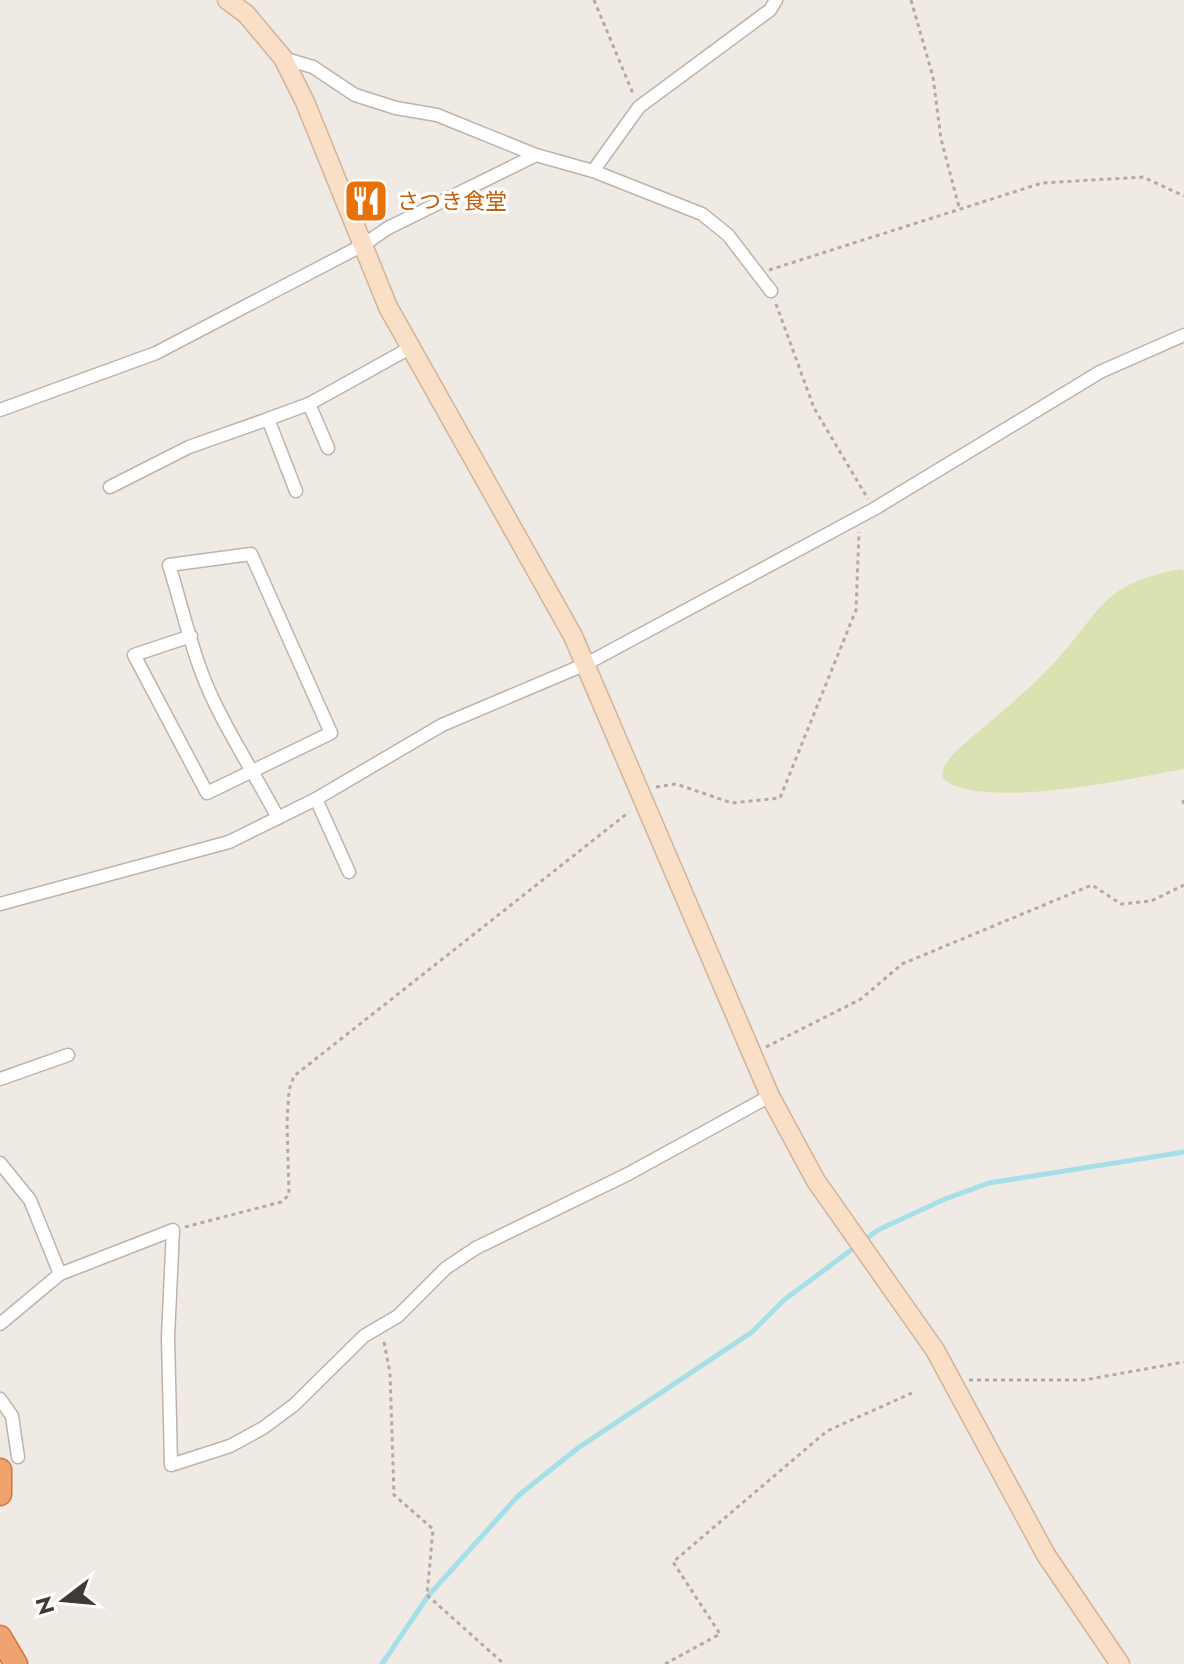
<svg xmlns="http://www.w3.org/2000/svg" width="1184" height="1664" font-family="Jost,'Noto Sans JP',sans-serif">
<rect width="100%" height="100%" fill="#f0eae4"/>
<path fill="#d9e2b0" d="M1180 569 1184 571V769C1132 778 981 812 942 778L944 766 954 753C986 724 1022 697 1051 666 1104 611 1096 586 1180 569Z"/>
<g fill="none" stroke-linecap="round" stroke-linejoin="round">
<polyline stroke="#a5dfe9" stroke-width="5" points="382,1664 428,1596 519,1495 578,1448 752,1332 784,1300 878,1230 945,1199 989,1183 1184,1152"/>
<g stroke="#beb2ab" stroke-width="15">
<g id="street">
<polyline points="283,58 313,67 355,95 396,108 437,115 536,155 593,171 702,214 728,235 771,291"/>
<polyline points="593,171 639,107 770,10 776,0"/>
<polyline points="309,404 328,448"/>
<polyline points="0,410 156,353 363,245 388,228 536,155"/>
<polyline points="110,487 189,447 271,418"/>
<polyline points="296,491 268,419 309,404 410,348"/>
<path d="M191 636 134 655 207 793 331 733 251 554 169 565C180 600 188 636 201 671 218 718 254 772 278 818"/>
<polyline points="316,799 349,872"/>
<polyline points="0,904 229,842 316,799 442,725 586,664 874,509 1100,372 1184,335"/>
<polyline points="0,1079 68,1055"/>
<polyline points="0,1163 30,1200 60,1274 0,1324"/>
<polyline points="60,1274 173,1230 168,1337 171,1465 230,1446 263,1428 294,1405 364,1336 398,1316 446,1268 476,1248 628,1174 770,1096"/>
<polyline points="0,1399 12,1416 18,1457"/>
</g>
</g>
<g stroke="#d0b39a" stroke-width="21">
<polyline id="secondary" points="227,0 246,14 283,58 305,102 388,307 573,636 770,1096 816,1181 935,1350 1046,1555 1120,1664"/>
</g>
<g stroke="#cf7440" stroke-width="25">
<g id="highway">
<polyline points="0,1470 0,1494"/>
<polyline points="0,1637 16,1664"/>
</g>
</g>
<g stroke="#bba79a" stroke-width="3" stroke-dasharray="4 4" stroke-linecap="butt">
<polyline points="594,0 634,96"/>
<polyline points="911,0 933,77 941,139 959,207"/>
<polyline points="769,270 1042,183 1143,177 1184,196"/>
<polyline points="776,304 814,408 868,499"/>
<polyline points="656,787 676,784 732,803 780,798 856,610 859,532"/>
<polyline points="1183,800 1184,804"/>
<polyline points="766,1047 861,999 902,964 1092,885 1121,904 1151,901 1184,885"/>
<polyline points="185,1227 281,1202 289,1195 287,1123 289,1090 294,1076 629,812"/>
<polyline points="384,1342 390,1373 394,1495 433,1529 427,1595 504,1664"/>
<polyline points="969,1380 1084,1380 1184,1362"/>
<polyline points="665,1664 720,1634 673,1562 827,1431 912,1393"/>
</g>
<use href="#street" stroke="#fff" stroke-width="12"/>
<use href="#secondary" stroke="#f9dfc5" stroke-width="18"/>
<use href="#highway" stroke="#f1a36f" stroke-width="22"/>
</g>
<defs>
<g id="restaurant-square" transform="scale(2.3)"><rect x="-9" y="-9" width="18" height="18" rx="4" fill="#e8710a" stroke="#fff"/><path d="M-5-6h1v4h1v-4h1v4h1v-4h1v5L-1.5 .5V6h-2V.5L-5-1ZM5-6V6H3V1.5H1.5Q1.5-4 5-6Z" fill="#fff"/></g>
</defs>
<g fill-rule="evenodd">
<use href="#restaurant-square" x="366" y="201"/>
</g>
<g text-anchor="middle" stroke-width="6" stroke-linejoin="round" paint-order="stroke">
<g font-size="22" fill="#c56008" stroke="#fff" text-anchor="start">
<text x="397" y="209">さつき食堂</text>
</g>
</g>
<g transform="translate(64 1600) rotate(254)" stroke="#ffffff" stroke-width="6" paint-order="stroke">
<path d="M0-6L14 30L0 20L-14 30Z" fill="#423935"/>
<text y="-12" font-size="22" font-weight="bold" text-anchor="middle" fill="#423935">N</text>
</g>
</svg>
